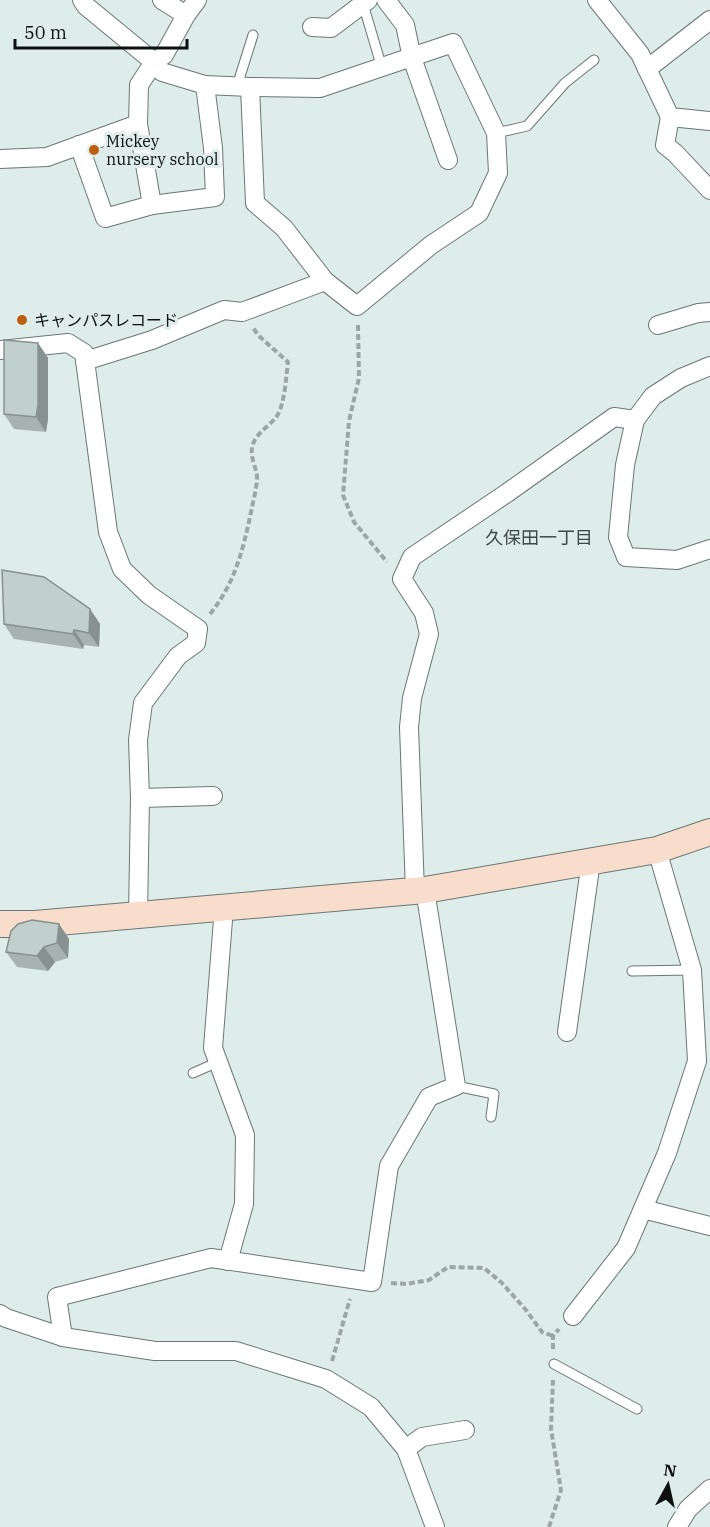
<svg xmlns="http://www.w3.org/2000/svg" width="710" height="1527" font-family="'IBM Plex Serif','Noto Sans JP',serif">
<rect width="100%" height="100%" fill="#deedea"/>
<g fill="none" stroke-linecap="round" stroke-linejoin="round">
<g stroke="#6a7774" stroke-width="11">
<g id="lane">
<polyline points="363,4 382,68"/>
<polyline points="237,86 253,35"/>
<polyline points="496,133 527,126 565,83 594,60"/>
<polyline points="632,971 692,970"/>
<polyline points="193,1073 218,1062"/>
<polyline points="456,1086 494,1094 491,1117"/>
<polyline points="554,1364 637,1409"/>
</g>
</g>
<g stroke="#6a7774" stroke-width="20">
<g id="street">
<polyline points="82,0 86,6 154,62 162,72 205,85 250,87 320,88 453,43 496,133 498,173 479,213 431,245 357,306 325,281 242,312 224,310 152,340 85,361"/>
<polyline points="162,0 186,15"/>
<polyline points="386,0 405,25 412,58 448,160"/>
<polyline points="597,0 640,54 670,117 710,121"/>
<polyline points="312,27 331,28 368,0"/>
<polyline points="647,69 710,20"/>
<polyline points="250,87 255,203 284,228 325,281"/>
<polyline points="670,117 665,145 675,153 710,190"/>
<polyline points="138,124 152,205"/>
<polyline points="79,145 105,218 152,205 215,197 213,148 205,85"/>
<polyline points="0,159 47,157 138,124 139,85 154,62 164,55 186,15 197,0"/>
<polyline points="658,325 698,313 710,312"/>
<polyline points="0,350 68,343 84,353 108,532 122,569 149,595 198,629 196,643 178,656 143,703 138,740 140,798 138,915"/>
<polyline points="635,420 625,465 618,537 626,557 677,560 710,549"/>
<polyline points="140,798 213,796"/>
<polyline points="415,891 409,727 412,698 429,634 424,613 402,579 412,557 507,493 614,417 635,420 653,396 681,378 710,366"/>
<polyline points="224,907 213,1048 245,1135 244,1204 228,1261"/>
<polyline points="567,1032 591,861"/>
<polyline points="643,1209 710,1226"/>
<polyline points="0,1314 6,1318 63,1337 57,1297 211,1258 372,1282 389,1166 429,1097 456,1086 425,890"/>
<polyline points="573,1316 626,1248 667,1153 697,1061 692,970 657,850"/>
<polyline points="63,1337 155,1351 236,1351 326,1379 371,1407 406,1449 435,1527"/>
<polyline points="406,1449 422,1437 465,1430"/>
<polyline points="677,1527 688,1509 710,1489"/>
</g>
</g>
<g stroke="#6a7774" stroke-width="28">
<polyline id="secondary" points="0,924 35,924 425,890 657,850 710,832"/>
</g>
<g stroke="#9ba7a5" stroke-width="4" stroke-dasharray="6 3" stroke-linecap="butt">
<polyline points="358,325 359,378 349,421 343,495 354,522 387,562"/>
<path d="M210 614C235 583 243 550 251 512 253 502 256 491 257 480 258 470 250 459 252 448 254 434 269 427 277 416 285 403 286 377 288 362L260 337 253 328"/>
<polyline points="391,1283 406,1284 429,1280 448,1267 484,1268 502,1283 526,1310 542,1332 553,1336"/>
<polyline points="553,1349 553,1336 559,1329"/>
<polyline points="332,1361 350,1299"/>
<polyline points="549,1527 561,1490 551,1429 553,1380"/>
</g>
<use href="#lane" stroke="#fff" stroke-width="9"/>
<use href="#street" stroke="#fff" stroke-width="18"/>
<use href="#secondary" stroke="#f8ddcc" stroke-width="26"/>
</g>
<g fill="#a6b3b0">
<polygon points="38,343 48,358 48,419 46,432 14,429 4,414"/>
<polygon points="90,609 100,624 99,647 84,645 83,649 14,639 4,624"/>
<polygon points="59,924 69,939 68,958 55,962 48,971 17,967 6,952"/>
</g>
<g fill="#879290">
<polygon points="38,343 48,358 48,419 46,432 36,417"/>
<polygon points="90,609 100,624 99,647 89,633"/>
<polygon points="74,630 84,645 83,649 73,634"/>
<polygon points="59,924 69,939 68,958 57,943"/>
<polygon points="44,947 55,962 48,971 37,956"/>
</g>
<g fill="#c1d0cd" stroke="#879290" stroke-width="1.5">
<polygon points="4,340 38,343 38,405 36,417 4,414"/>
<polygon points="2,570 44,577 90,609 89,633 74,630 73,634 4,624"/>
<polygon points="32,920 59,924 57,943 44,947 37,956 6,952 11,931 18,924"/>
</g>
<g fill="#bc5f0e" stroke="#deedea" stroke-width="2">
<circle cx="94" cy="150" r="6"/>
<circle cx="22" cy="320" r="6"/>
</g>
<g text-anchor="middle" stroke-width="6" stroke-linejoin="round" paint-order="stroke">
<g font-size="16" fill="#0c1110" stroke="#deedea" text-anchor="start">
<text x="106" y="147">Mickey<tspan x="106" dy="18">nursery school</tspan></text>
<text x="34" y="326">キャンパスレコード</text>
</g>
<g font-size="18" fill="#3c4946" stroke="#deedea">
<text x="539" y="544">久保田一丁目</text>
</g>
</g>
<g transform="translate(668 1485) rotate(8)" stroke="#deedea" stroke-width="4.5" paint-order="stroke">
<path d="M0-4.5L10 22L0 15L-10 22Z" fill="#0c1110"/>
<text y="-9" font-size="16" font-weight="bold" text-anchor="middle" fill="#0c1110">N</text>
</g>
<path d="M15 39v9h172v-9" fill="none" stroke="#0c1110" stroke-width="3"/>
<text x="24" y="39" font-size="18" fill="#0c1110" stroke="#deedea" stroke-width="4.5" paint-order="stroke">50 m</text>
</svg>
